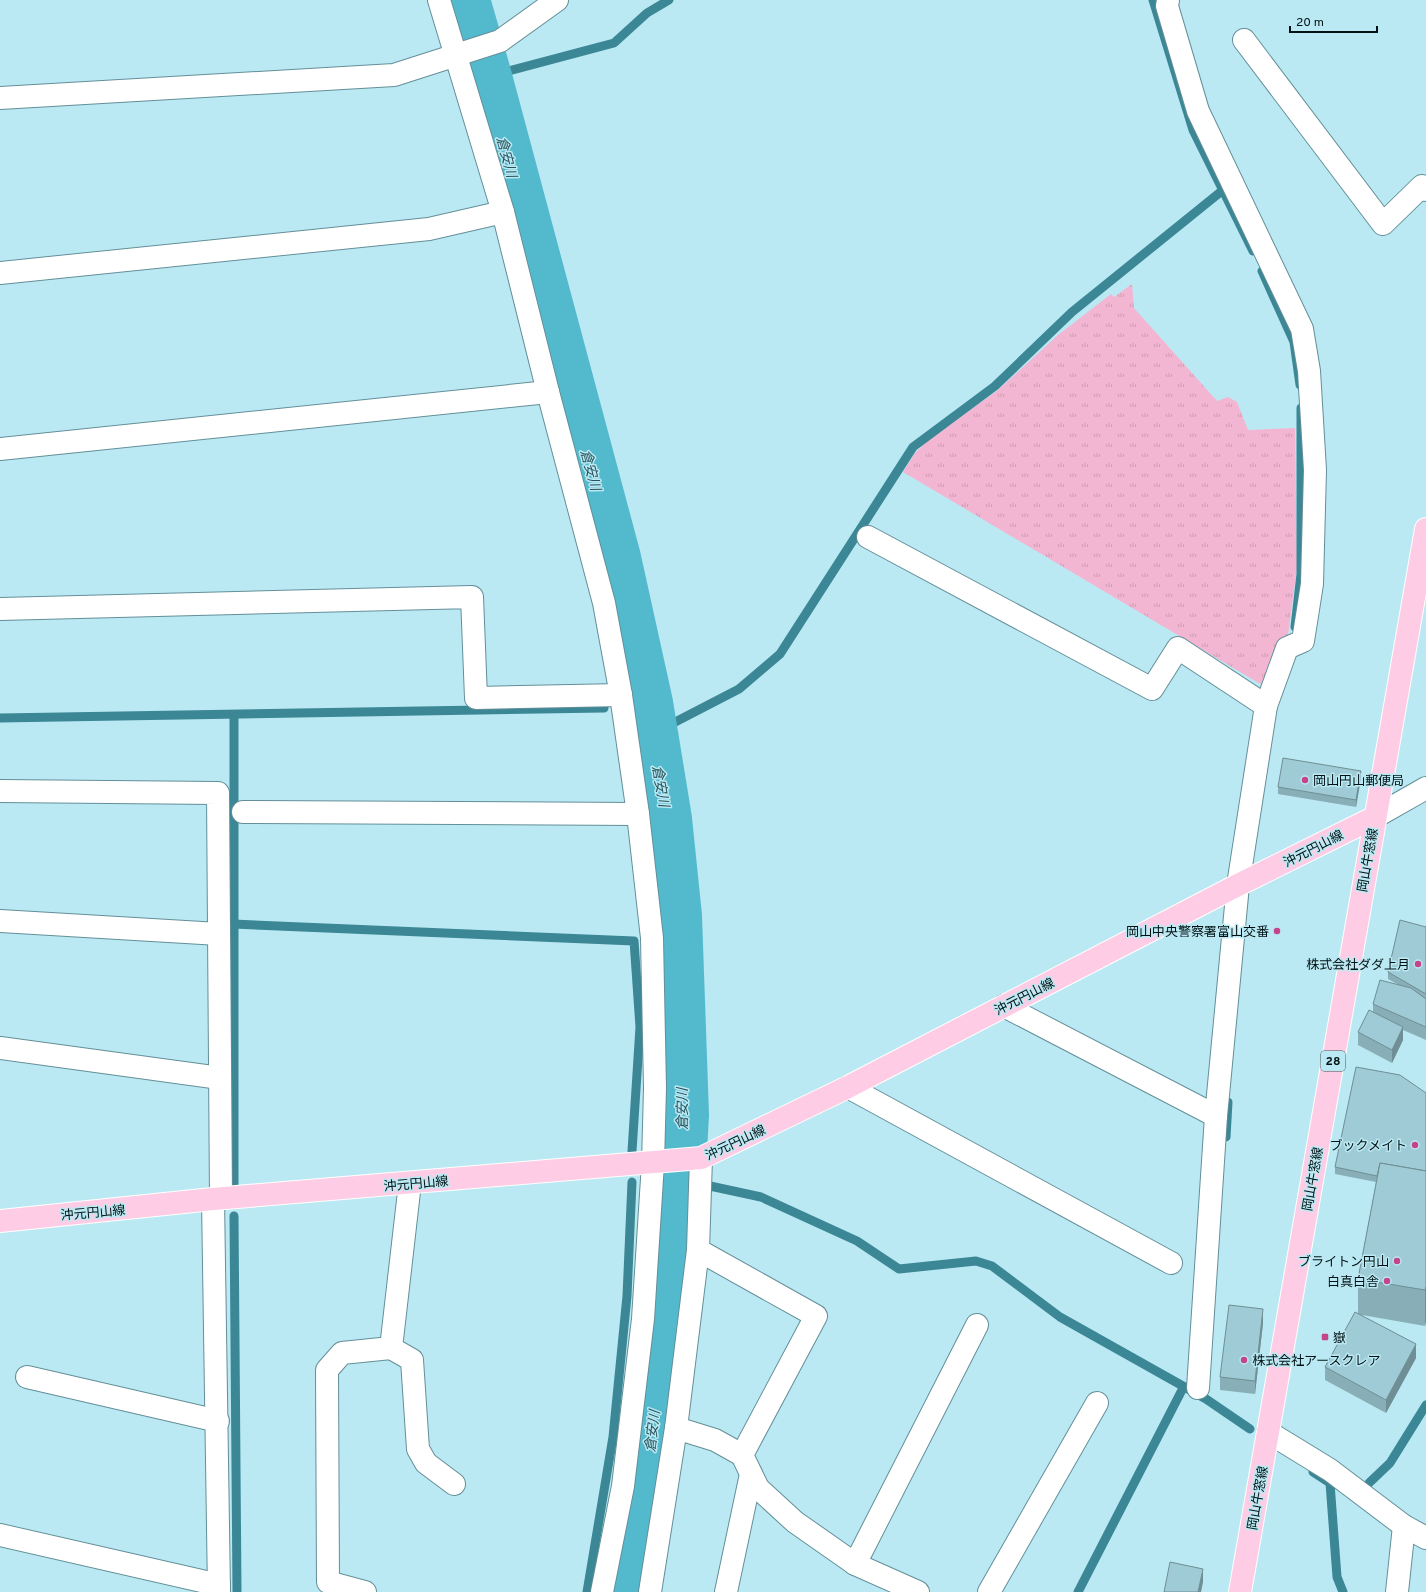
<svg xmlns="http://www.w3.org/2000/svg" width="1426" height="1592" font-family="Overpass,'Noto Sans JP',sans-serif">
<defs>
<pattern id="grass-tufts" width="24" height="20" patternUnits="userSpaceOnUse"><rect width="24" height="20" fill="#f3b6d2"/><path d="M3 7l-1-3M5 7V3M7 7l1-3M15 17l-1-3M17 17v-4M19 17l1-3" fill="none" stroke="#cf9bb3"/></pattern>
</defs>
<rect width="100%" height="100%" fill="#bbe9f3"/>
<polygon fill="url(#grass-tufts)" points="1132,284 1134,308 1217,401 1228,397 1237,402 1248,430 1295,428 1297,568 1288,635 1281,646 1267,688 903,472 915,453 926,442 998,390 1058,335 1111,294 1114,297"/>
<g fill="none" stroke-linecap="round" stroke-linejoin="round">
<g stroke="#3b8796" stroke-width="9">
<polyline points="1153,0 1193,130 1253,251"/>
<polyline points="486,77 614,43 647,13 669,0"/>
<polyline points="1262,271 1294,342 1300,385"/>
<polyline points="1295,627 1301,574 1301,408"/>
<polyline points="635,707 647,703"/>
<polyline points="234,715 234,1185"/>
<polyline points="0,718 604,708"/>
<polyline points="652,734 739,689 780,654 913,447 995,386 1072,312 1223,190"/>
<polyline points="233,924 634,941 640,1027 632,1151"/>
<polyline points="1226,1137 1228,1102"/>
<polyline points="710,1186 761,1197 857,1241 899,1269 976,1261 992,1266 1060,1317 1206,1399 1250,1429"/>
<polyline points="679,1187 687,1186"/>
<polyline points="234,1216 237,1592"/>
<polyline points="1313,1472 1330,1483 1337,1577 1343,1592"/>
<polyline points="1369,1483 1390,1463 1426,1405"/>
<polyline points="587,1592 613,1437 627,1296 632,1182"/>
<polyline points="1078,1592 1183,1388"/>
</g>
<polyline stroke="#53bace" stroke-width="52" points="464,0 486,77 615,558 647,703 666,819 676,916 683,1115 679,1187 650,1448 627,1592"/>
<g stroke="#638f98" stroke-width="24">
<g id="minor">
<polyline points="439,0 503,212 548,392 604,603 621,695 638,814 652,938 655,1088 653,1163 643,1319 623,1486 602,1592"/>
<polyline points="1168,0 1167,6 1198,111 1302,329 1309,371 1315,470 1312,584 1303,641 1287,648 1266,706 1238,885 1216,1116 1198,1388"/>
<polyline points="1244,40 1383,224 1422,186 1426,190"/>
<polyline points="0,98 394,75 500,41 557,0"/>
<polyline points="0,273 429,229 503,212"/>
<polyline points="0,449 548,392"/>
<polyline points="868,537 1152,689 1178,648 1266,706"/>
<polyline points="0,609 472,597 476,698 621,695"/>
<polyline points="0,791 218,793 221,1199"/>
<polyline points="243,812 638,814"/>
<polyline points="1375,817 1426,788"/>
<polyline points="0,921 219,934"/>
<polyline points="1004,1006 1216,1116"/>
<polyline points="0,1048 220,1078"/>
<polyline points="848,1087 1171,1263"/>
<polyline points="701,1158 698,1250 816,1316 742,1455 758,1488 795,1522 855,1564 918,1592"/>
<polyline points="213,1199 219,1592"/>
<polyline points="391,1348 412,1360 418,1449 426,1463 454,1484"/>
<polyline points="27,1377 218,1421"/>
<polyline points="676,1428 715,1440 742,1455"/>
<polyline points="1268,1432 1330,1470 1404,1526 1426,1538"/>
<polyline points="0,1535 219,1585"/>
<polyline points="855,1564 977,1325"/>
<polyline points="365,1592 328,1582 327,1370 342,1353 391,1348 410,1183"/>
<polyline points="650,1592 676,1428 698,1250"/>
<polyline points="726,1592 751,1474"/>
<polyline points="989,1592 1097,1403"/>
<polyline points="1397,1592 1404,1526"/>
</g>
</g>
<g stroke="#fff" stroke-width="24">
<g id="major">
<polyline points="0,1221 213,1199 701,1158 848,1087 1238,885 1375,817"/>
<polyline points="1240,1592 1426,529"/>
</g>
</g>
<use href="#minor" stroke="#fff" stroke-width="22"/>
<use href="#major" stroke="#fecde5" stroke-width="22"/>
</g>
<g fill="#88afb7">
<polygon points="1361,778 1356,807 1278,794 1278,787"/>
<polygon points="1426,927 1426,1040 1403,1030 1403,1040 1392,1063 1358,1045 1358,1032 1373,1012 1373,1004 1399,985 1388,979 1388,972"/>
<polygon points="1426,1093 1425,1326 1362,1315 1416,1358 1386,1413 1325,1380 1325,1367 1358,1313 1358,1279 1376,1182 1335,1174 1335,1167"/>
<polygon points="1263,1323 1255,1394 1220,1390 1220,1377"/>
</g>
<g fill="#6f8e95">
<polygon points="1361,771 1361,778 1356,807 1356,800"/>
<polygon points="1403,1027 1403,1040 1392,1063 1392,1050"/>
<polygon points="1426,1286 1426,1322 1425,1326 1425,1290"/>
<polygon points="1263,1309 1263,1323 1255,1394 1255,1381"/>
<polygon points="1416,1344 1416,1358 1386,1413 1386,1400"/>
<polygon points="1203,1569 1203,1582 1201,1592 1198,1592"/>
</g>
<g fill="#9ecbd5" stroke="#6f8e95">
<polygon points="1283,758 1361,771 1356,800 1278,787"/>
<polygon points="1400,920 1426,927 1426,994 1388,972"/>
<polygon points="1380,980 1411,988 1426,999 1426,1027 1373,1004"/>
<polygon points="1369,1010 1403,1027 1392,1050 1358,1032"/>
<polygon points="1356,1067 1400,1075 1426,1093 1426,1171 1380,1163 1377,1176 1335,1167"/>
<polygon points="1380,1163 1426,1171 1426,1286 1425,1290 1358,1279"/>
<polygon points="1229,1305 1263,1309 1255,1381 1220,1377"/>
<polygon points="1355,1312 1416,1344 1386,1400 1325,1367"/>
<polygon points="1170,1562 1203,1569 1198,1592 1164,1592"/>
</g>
<g fill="#c5438c" stroke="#bbe9f3" stroke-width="1.5">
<circle cx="1305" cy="780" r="4"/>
<circle cx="1277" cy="931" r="4"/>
<circle cx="1418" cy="964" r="4"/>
<circle cx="1415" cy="1145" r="4"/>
<circle cx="1397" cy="1261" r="4"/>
<circle cx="1387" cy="1281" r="4"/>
<rect x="1321" y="1333" width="8" height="8" rx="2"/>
<circle cx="1244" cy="1360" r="4"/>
</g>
<g text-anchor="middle" stroke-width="3" stroke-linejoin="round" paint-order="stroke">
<rect fill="#bbe9f3" stroke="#3a5257" stroke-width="1" x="1321" y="1051" width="24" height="20" rx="3"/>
<g font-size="12" font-weight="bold" fill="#021114">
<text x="1333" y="1065">28</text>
</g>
<g font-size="13" fill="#021114" stroke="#bbe9f3" text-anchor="end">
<text x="1313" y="785" text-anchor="start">岡山円山郵便局</text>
<text x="1269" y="936">岡山中央警察署富山交番</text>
<text x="1410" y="969">株式会社ダダ上月</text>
<text x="1407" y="1150">ブックメイト</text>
<text x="1389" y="1266">ブライトン円山</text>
<text x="1379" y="1286">白真白舎</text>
<text x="1333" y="1342" text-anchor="start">嶽</text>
<text x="1252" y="1365" text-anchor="start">株式会社アースクレア</text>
</g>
<g font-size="13" fill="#021114" stroke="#bbe9f3">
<text transform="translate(1313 848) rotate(-27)" y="5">沖元円山線</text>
<text transform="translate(1367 860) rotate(-80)" y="5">岡山牛窓線</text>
<text transform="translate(1024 996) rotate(-27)" y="5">沖元円山線</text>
<text transform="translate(735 1142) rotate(-25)" y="5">沖元円山線</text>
<text transform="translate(1312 1179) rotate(-80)" y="5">岡山牛窓線</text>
<text transform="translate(416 1183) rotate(-5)" y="5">沖元円山線</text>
<text transform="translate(93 1212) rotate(-5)" y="5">沖元円山線</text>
<text transform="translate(1257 1498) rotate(-80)" y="5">岡山牛窓線</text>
</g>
<g font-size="14" font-style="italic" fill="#26535c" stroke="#bbe9f3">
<text transform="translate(507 157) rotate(75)" y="5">倉安川</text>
<text transform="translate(591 470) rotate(75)" y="5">倉安川</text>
<text transform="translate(661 786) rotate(80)" y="5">倉安川</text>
<text transform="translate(682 1109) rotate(-90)" y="5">倉安川</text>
<text transform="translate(652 1431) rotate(-83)" y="5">倉安川</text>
</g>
</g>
<path d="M1290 26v6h87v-6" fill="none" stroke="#021114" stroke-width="2"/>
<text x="1296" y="26" font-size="12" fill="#021114" stroke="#bbe9f3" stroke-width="3" paint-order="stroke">20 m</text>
</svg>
